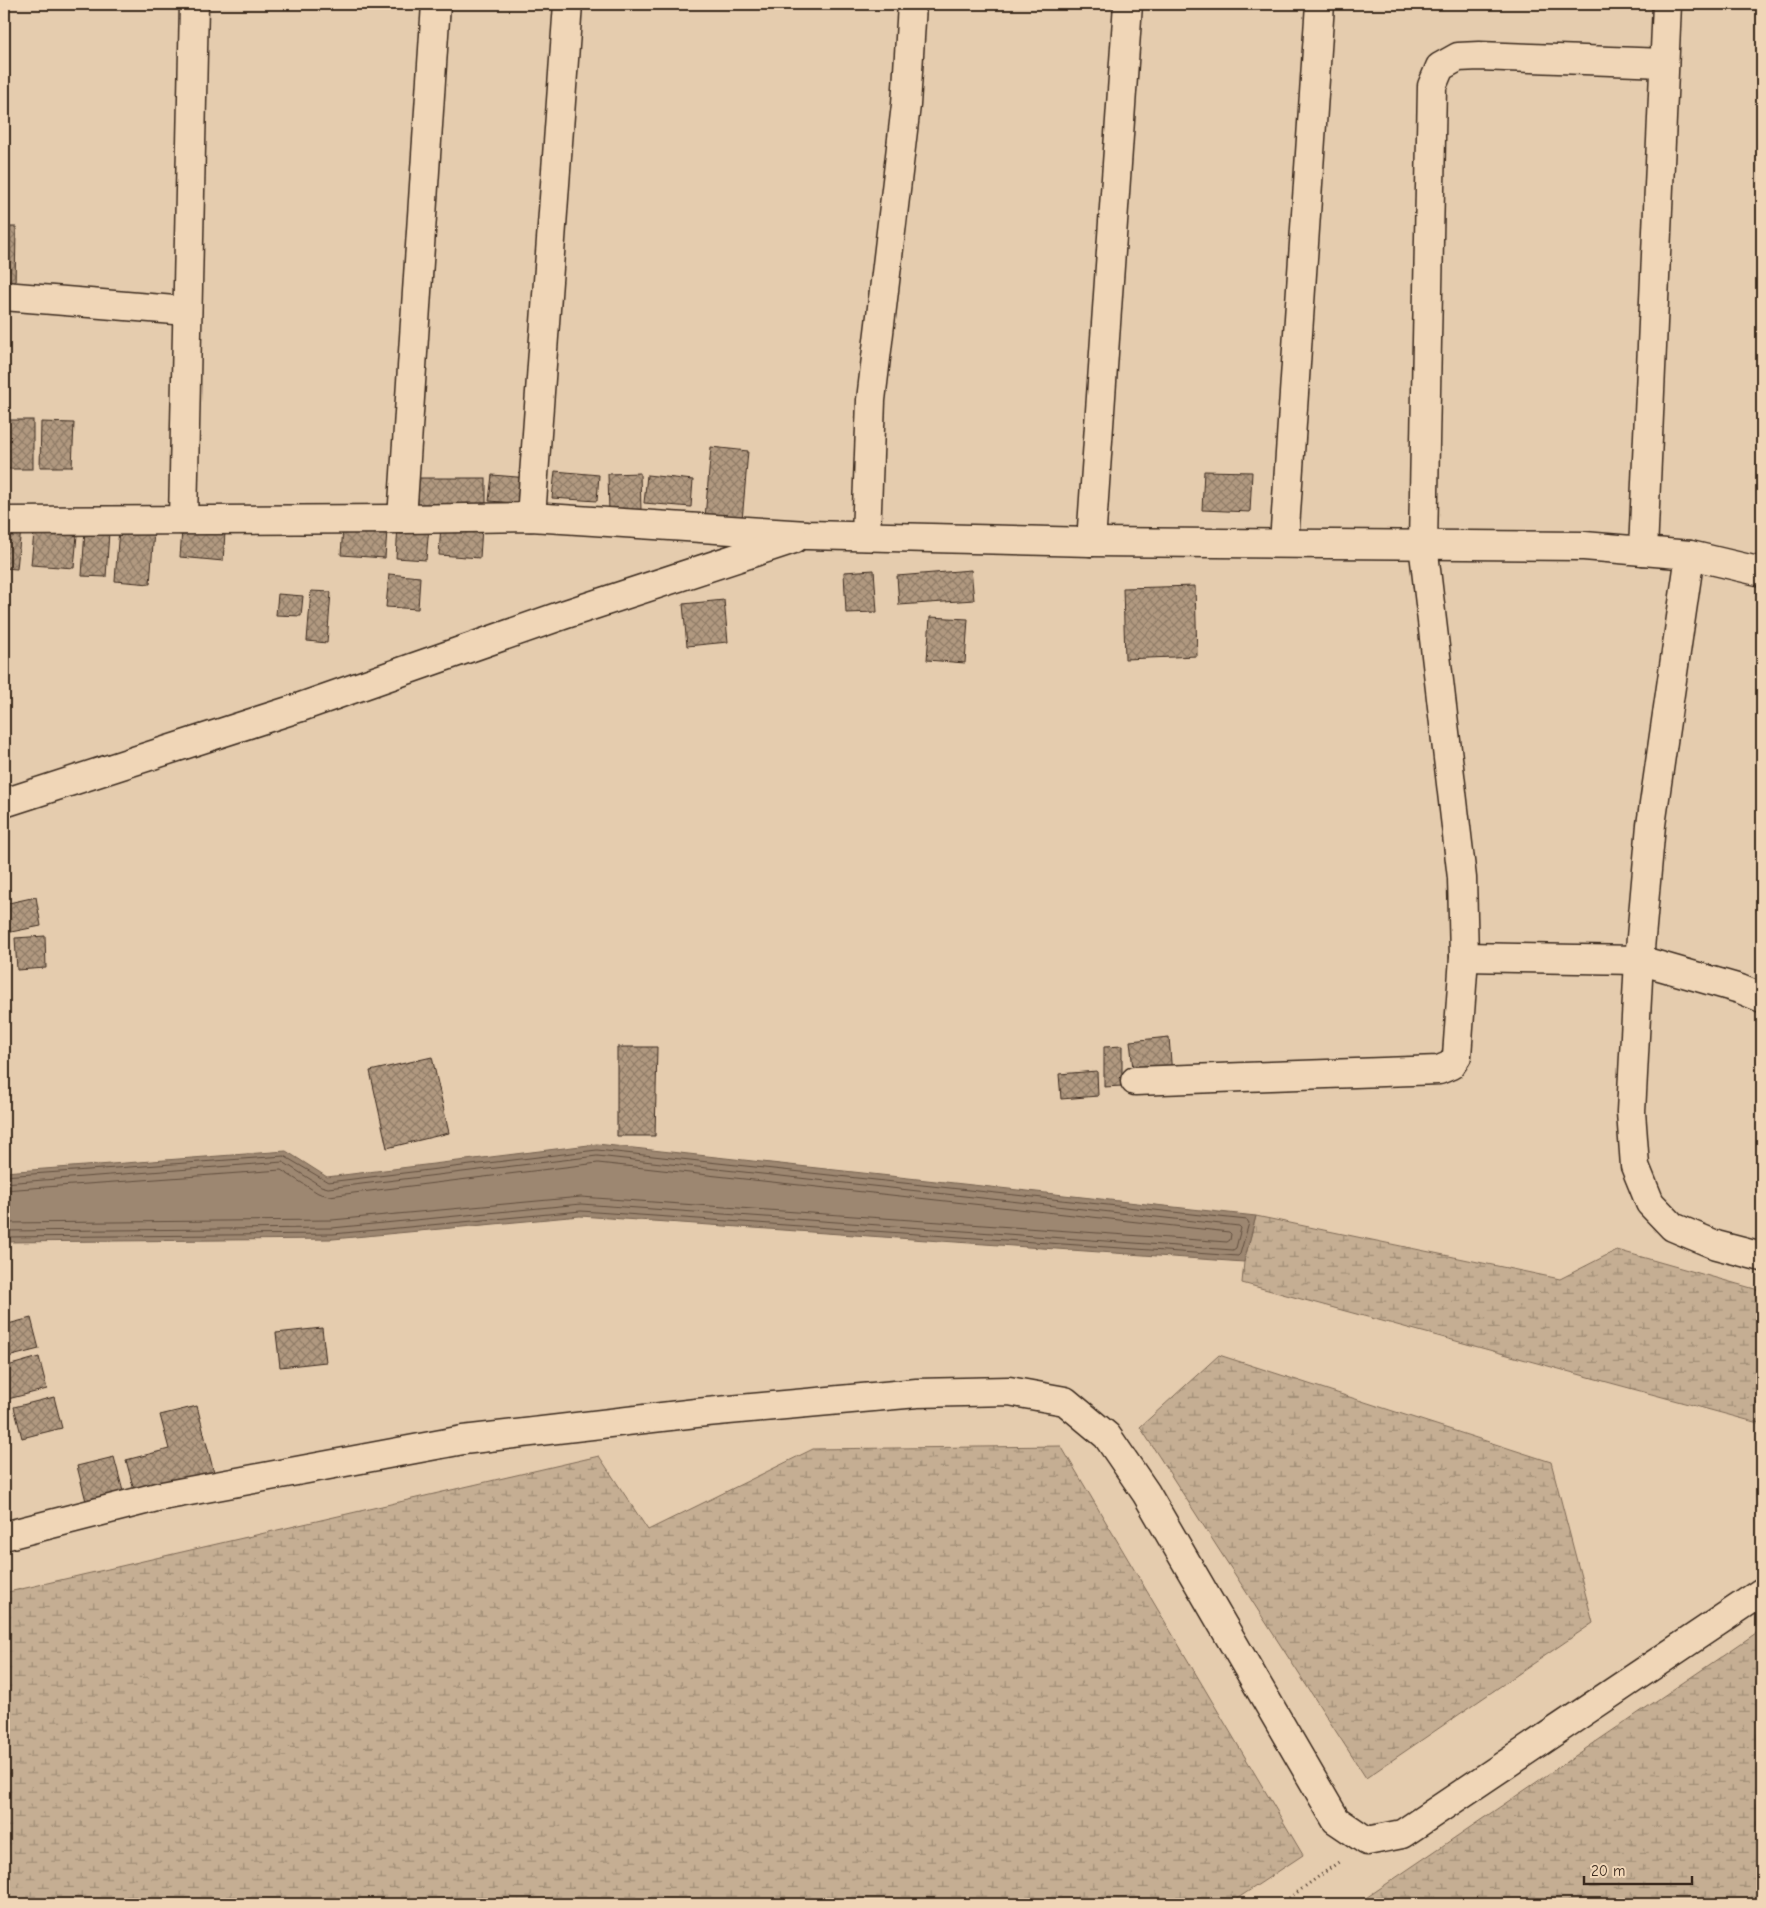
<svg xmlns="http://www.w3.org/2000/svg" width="1766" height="1908" font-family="'Comic Neue',sans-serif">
<defs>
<pattern id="wetland-marsh" width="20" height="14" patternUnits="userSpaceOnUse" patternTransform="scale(1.25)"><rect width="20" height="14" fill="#c5ae93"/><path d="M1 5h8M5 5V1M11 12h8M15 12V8" fill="none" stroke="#a18e77"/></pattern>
<pattern id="building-cross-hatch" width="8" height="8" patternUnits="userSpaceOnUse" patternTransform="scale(1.25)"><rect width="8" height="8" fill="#b19980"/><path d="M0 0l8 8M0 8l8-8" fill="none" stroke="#917d68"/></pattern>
</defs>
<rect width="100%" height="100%" fill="#e5ccae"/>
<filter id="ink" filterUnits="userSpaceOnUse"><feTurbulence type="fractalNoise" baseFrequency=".02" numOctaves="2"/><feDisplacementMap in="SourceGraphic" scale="10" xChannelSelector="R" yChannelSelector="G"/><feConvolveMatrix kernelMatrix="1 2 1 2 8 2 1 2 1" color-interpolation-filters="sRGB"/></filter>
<g filter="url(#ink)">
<g fill="url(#wetland-marsh)" stroke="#806c58">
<polygon points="1256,1216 1560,1279 1617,1250 1762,1291 1762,1424 1242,1283 1244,1262"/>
<polygon points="1219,1355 1551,1462 1593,1623 1366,1778 1140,1427"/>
<polygon points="1061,1446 1303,1855 1229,1904 4,1904 4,1593 599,1456 648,1530 813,1449"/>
<polygon points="1762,1629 1762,1904 1357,1904"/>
</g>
<polygon fill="#9d8771" stroke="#766250" points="597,1144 1256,1216 1244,1262 580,1216 333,1239 4,1242 4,1172 286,1151 327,1177"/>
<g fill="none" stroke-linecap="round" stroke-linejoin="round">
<g stroke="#624f3f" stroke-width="1">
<polyline points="4,1176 284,1156 328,1182 597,1150 1247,1220 1249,1223 1240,1254 1238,1256 581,1211 333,1234 4,1237"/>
<polyline points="4,1183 283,1162 321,1186 328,1188 597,1156 1239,1226 1241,1228 1236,1248 1233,1250 581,1204 332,1228 4,1231"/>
<polyline points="4,1190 281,1170 318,1193 329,1196 598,1163 1229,1232 1231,1234 1230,1240 1227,1242 581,1197 332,1220 4,1223"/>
</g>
</g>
<g fill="url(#building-cross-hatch)" stroke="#3b2a1e">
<polygon points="4,227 16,227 15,290 4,290"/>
<rect x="4" y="420" width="29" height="49"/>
<polygon points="41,422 74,423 72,467 40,467"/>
<polygon points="711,447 748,451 742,521 705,518"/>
<polygon points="555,471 599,475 597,501 552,498"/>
<polygon points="1204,471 1252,472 1250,512 1202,510"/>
<polygon points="640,473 641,511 609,512 608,474"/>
<polygon points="492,475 529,478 527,504 489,501"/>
<polygon points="647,475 693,480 691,507 644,503"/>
<rect x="414" y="478" width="72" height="29"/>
<polygon points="441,524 482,527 480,558 439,555"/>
<polygon points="398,525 429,527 426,560 396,558"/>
<polygon points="4,527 21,528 17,569 4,568"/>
<polygon points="343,527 387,530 385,558 341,555"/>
<polygon points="119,528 154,531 150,584 115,581"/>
<polygon points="85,530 109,532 106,577 82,576"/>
<polygon points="182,530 225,533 223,561 180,557"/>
<polygon points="34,532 77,535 74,568 31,565"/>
<polygon points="874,570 877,612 846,613 844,572"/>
<polygon points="971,570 974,600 899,605 897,576"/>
<polygon points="389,574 420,577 418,609 386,607"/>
<polygon points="1195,586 1197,656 1125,659 1123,588"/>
<polygon points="311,591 331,592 327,643 307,641"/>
<polygon points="278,594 303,596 301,616 276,615"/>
<polygon points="724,600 728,642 687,646 683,604"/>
<polygon points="930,617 968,619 965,663 927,660"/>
<polygon points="36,897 41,926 6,933 4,904"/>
<polygon points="45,936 46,968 17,970 15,938"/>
<polygon points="1169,1037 1172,1075 1134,1078 1130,1041"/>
<polygon points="1122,1046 1122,1086 1104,1087 1104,1047"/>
<polygon points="617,1047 657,1047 655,1136 617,1136"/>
<polygon points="432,1057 449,1133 387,1148 370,1071"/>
<polygon points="1097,1071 1098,1096 1061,1099 1059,1074"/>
<polygon points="31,1318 39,1349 4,1358 4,1325"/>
<polygon points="322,1328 326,1362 280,1367 276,1333"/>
<polygon points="39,1357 47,1389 4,1400 4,1367"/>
<polygon points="54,1397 62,1428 22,1438 14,1407"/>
<polygon points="197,1406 214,1473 135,1494 126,1460 169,1449 160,1415"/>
<polygon points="114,1457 124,1495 87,1505 77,1466"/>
</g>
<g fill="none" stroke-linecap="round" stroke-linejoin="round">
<g stroke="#3b2a1e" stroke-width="31">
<g id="minor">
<polyline points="4,296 187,311"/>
<polyline points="531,517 568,4"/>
<polyline points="402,519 436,4"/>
<polyline points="183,520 194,4"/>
<polyline points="4,521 402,519 531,517 807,535 1091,542 1584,546 1690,555 1762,572"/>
<polyline points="866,536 871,400 906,105 912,4"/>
<polyline points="1091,542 1128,4"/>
<polyline points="1284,543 1320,4"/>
<polyline points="1643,551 1667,4"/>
<polyline points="1690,555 1651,825 1639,960 1631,1112 1635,1166 1650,1203 1673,1227 1716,1245 1762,1257"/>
<polyline points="4,803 298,708 563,615 794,539"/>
<polyline points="1464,957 1639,960 1740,989 1762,998"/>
<polyline points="1135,1081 1439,1070 1451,1065 1457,1056 1464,957 1462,878 1423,544 1432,86 1440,67 1458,57 1479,56 1664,63"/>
<polyline points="4,1536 157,1497 463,1440 696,1413 917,1393 1009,1391 1065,1401 1107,1436 1146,1493 1336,1820 1367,1841 1402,1834 1762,1592"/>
</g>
</g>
<polyline stroke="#3b2a1e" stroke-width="3" stroke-dasharray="1 4" stroke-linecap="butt" points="1281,1904 1340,1861"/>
<use href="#minor" stroke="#f0d6b7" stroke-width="28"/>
</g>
</g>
<rect width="1766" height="1908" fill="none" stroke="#f0d6b7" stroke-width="20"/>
<rect x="10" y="10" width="1746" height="1888" fill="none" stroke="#3b2a1e" stroke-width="2" filter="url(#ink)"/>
<path d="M1584 1876v8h108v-8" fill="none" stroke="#3b2a1e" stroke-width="2.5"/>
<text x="1591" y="1876" font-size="15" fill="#3b2a1e" stroke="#f0d6b7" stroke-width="4" paint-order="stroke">20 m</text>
</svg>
